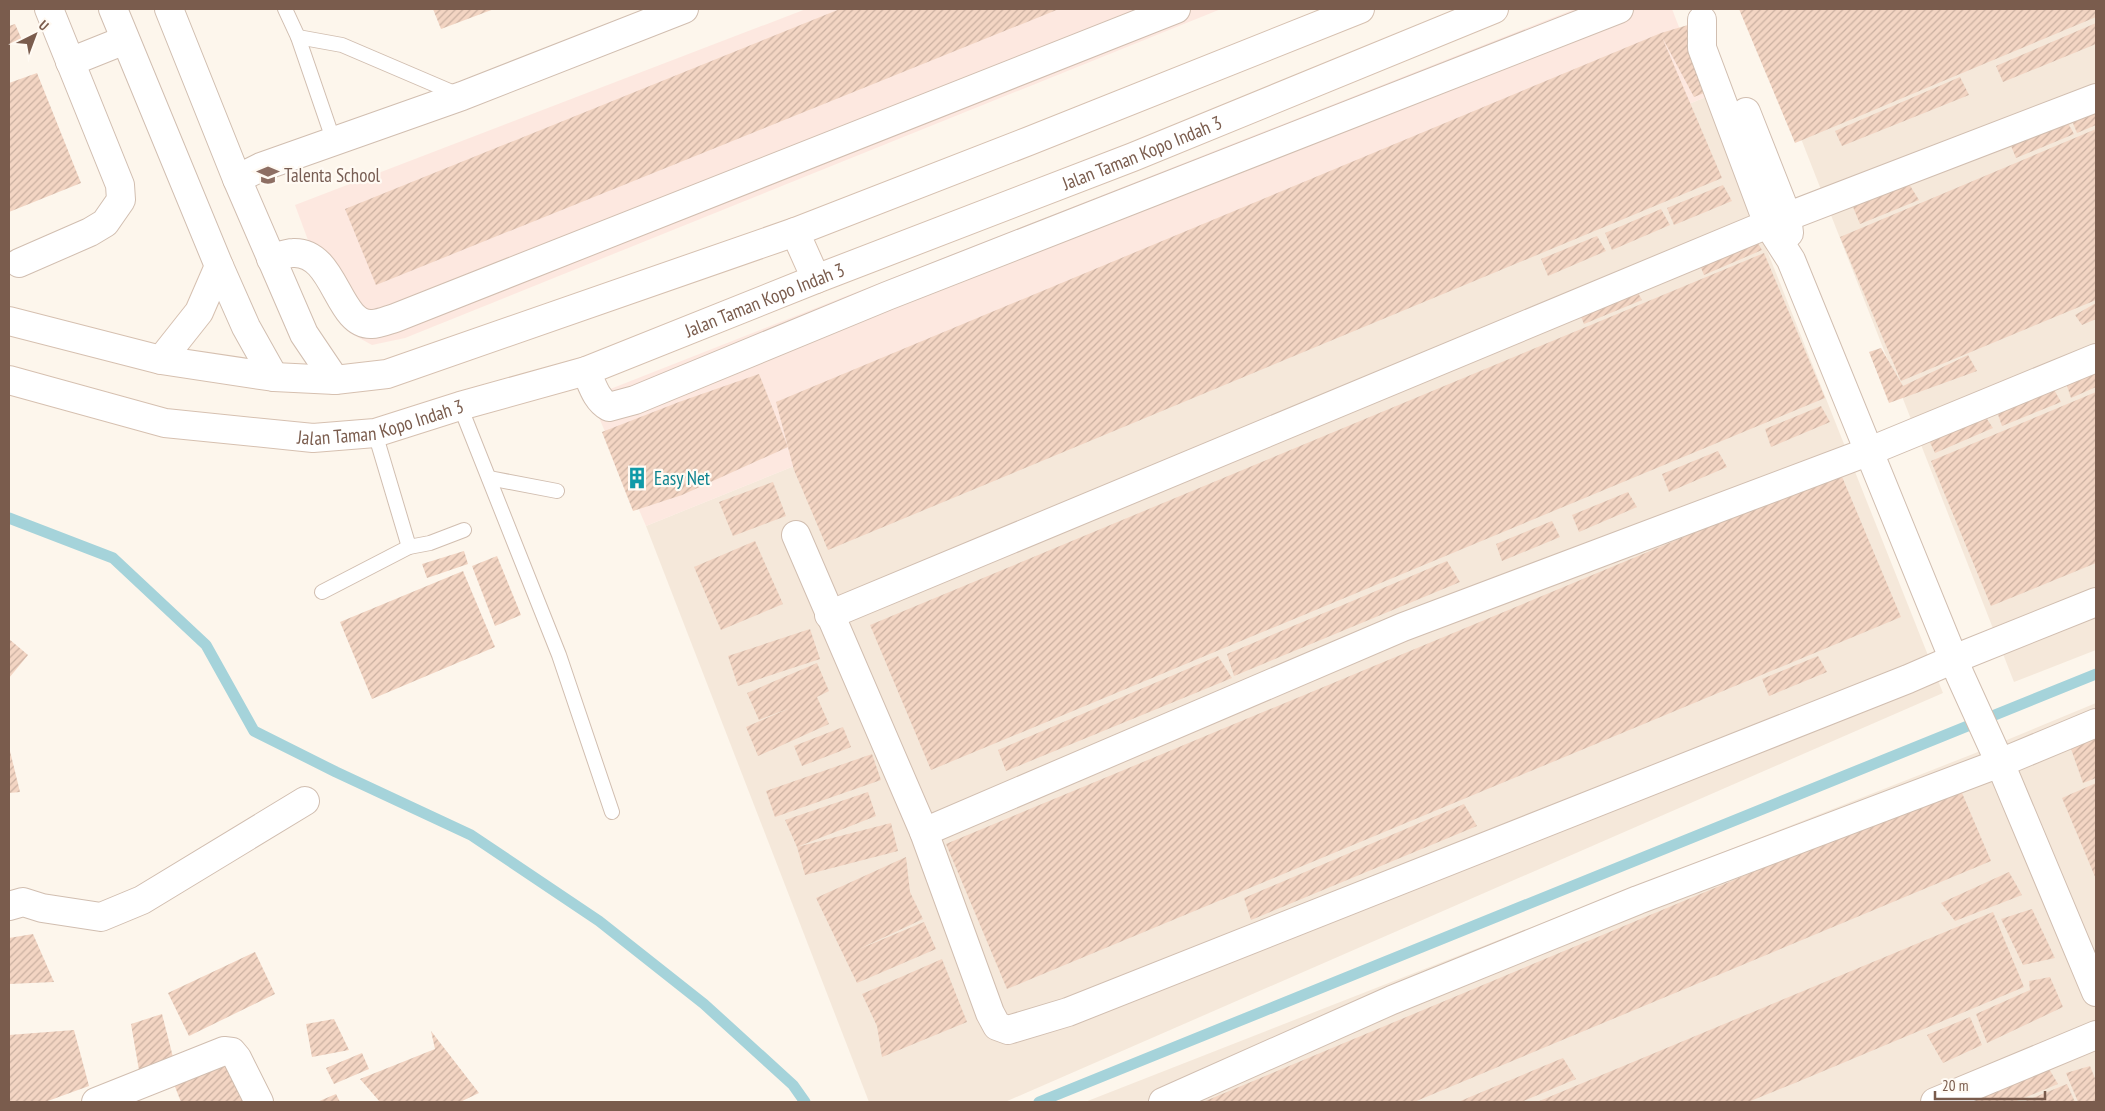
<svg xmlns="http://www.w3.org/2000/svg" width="2105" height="1111" font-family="'PT Sans Narrow',sans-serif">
<defs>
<pattern id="building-hatch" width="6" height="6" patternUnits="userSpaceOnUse" patternTransform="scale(1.25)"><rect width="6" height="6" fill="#f3d5c3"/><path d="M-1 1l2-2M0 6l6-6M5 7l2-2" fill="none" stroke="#cab0a1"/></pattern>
</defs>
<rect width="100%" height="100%" fill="#fdf6ec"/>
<g fill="#f5e8da">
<polygon points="1895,9 2096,9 2096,650 2014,682 1769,57"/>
<polygon points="1706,97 1943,693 1005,1102 869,1102 646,526"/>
<polygon points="2096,703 2096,1102 1085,1102 1973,754"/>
</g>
<g fill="#fde8e0">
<polygon points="806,9 1221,9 405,338 372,345 350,333 335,313 295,205"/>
<polygon points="1575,9 1672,9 1706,97 646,526 590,397"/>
</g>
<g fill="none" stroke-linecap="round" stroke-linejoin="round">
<g stroke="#a5d3da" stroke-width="11">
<polyline points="9,518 113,558 206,645 254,731 336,772 471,835 599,921 704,1004 793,1085 805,1102"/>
<polyline points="1039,1102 2096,674"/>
</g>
</g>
<g fill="url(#building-hatch)">
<polygon points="433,9 494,9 441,29"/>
<polygon points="840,9 1059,9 376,285 345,209"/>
<polygon points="1739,9 2096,9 2096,17 1795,143"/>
<polygon points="2096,23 2096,44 2003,82 1996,66"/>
<polygon points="15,24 22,40 9,45 9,26"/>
<polygon points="1688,25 1714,89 1694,97 1662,37 1722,178 828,550 794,470 776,402 1661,33"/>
<polygon points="37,73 81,183 9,212 9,155 15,153 9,155 9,83"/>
<polygon points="1960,77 1969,95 1842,146 1835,131"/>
<polygon points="2096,105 2096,125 2077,133 2070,116"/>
<polygon points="2065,118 2074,134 2016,158 2009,141"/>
<polygon points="2096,129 2096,300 1901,381 1840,237"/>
<polygon points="1909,184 1919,200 1860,224 1853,207"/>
<polygon points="1723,185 1732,201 1674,225 1667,208"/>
<polygon points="1661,209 1670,225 1612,250 1605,233"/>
<polygon points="1753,235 1762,250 1704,275 1697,258"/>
<polygon points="1597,236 1606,251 1548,276 1541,259"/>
<polygon points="1764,253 1825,398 931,770 870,625"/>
<polygon points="1633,284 1642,300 1584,324 1577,307"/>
<polygon points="2096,303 2096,319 2082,325 2075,315"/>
<polygon points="1881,348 1903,386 1968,355 1977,371 1889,403 1869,352"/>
<polygon points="2096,367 2096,387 2071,398 2065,380"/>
<polygon points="759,374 788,447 682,495 633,511 602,432 679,402"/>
<polygon points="2052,386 2061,402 2002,426 1996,409"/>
<polygon points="2096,392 2096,563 1991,606 1931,461"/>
<polygon points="1821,406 1830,422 1771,447 1765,429"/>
<polygon points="1983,413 1993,428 1935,453 1927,436"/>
<polygon points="1718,451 1727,467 1669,492 1662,474"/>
<polygon points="1840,472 1901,617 1007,989 946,844"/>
<polygon points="773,482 786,516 733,536 719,502"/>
<polygon points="1628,492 1637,507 1579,532 1572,515"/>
<polygon points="1552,521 1560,537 1502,561 1496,544"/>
<polygon points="755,541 783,604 721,630 694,567"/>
<polygon points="464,551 468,564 427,578 422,564"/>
<polygon points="497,556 521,615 495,626 472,566"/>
<polygon points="1447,561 1460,582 1234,676 1227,654"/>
<polygon points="463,571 495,647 372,699 340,622"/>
<polygon points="810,629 820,659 738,686 728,656"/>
<polygon points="9,639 28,655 9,678"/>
<polygon points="1218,656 1232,678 1006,771 998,750"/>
<polygon points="1818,656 1827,672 1769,696 1762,679"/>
<polygon points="817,663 829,691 817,697 829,724 758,756 746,727 790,708 759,720 747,693"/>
<polygon points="843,727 851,747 802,766 794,746"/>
<polygon points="2096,738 2096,778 2083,783 2071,749"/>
<polygon points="9,747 20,792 9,793"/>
<polygon points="872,754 881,780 775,817 766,791"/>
<polygon points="2096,783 2096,879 2062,798"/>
<polygon points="1959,786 1991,861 1414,1102 1203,1102"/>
<polygon points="868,792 876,816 797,847 891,823 898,851 805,875 797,847 785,820"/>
<polygon points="1464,804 1477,826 1251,920 1244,898"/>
<polygon points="906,857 910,892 923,919 857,950 924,922 936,949 857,983 816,898"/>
<polygon points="2009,872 2022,895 1955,921 1941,903"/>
<polygon points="2032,909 2055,958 2023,965 2001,919"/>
<polygon points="1993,912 2024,987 1795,1083 1748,1102 1537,1102"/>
<polygon points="33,934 54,982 9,984 9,938"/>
<polygon points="255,952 275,994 189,1036 168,993"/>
<polygon points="942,959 967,1022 882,1057 877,1026 862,994"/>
<polygon points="2050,977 2063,1007 1987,1043 1976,1014 2030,990 2029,981"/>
<polygon points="162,1014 174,1061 139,1070 131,1024"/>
<polygon points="1970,1017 1982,1045 1943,1063 1927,1035"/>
<polygon points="334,1019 349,1050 312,1057 306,1024"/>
<polygon points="74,1030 89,1086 45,1102 9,1102 9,1035"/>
<polygon points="431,1031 479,1093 460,1102 380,1102 360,1079 435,1049"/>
<polygon points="362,1053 369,1069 334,1084 326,1068"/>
<polygon points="228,1057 246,1102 181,1102 172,1079"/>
<polygon points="1563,1058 1576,1079 1521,1102 1458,1102"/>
<polygon points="2045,1062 2058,1084 2014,1102 1952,1102"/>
<polygon points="2090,1066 2096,1081 2096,1102 2078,1102 2066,1073"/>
<polygon points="2067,1084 2075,1102 2023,1102"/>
<polygon points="336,1094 340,1102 317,1102"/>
</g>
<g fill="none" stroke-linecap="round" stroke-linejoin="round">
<g stroke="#d1beb0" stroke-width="16">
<g id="service">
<polyline points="285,9 298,37 334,142"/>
<polyline points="298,37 342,45 459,95"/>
<polyline points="460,406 559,655 612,812"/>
<polyline points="375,433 409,547 430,543 464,530"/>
<polyline points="489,478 557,491"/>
<polyline points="322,592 409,547"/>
</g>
</g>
<g stroke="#d1beb0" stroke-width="30">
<g id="minor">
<polyline points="113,9 219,266 246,327 274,377"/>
<polyline points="169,9 237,179 304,334 335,380"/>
<polyline points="1702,20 1702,48 1768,224 1791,260 1960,675 2000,763 2096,992"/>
<polyline points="70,62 125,40"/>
<polyline points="1746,112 1787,216 1789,233"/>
<polyline points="237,179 261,167 462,96 684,9"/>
<path d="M271 259C278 257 286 253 293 253 336 251 337 326 372 324 379 324 388 320 395 318L1176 9"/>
<polyline points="19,263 90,232 105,223 121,200 120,185 49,9"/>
<path d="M586 371C592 384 596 400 609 407L635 400 887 296 1619 9"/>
<polyline points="796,535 924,832 990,1013 997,1026 1008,1030 1068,1012 1908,679 1954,659 2096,602"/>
<polyline points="829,615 1768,224 2096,98"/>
<polyline points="924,832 1403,627 1870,451 2096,358"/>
<polyline points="9,906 23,902 42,908 101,917 142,900 305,801"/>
<polyline points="96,1102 224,1051 232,1052 237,1058 259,1102"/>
<polyline points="1163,1102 1392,1000 1638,900 2000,763 2096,723"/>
<polyline points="1935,1102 2096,1035"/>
</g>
</g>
<g stroke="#d6c0b0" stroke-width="30">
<g id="secondary">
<polyline points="795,232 816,279"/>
<polyline points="9,321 161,360 274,377 335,380 387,374 795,232 1029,141 1360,9"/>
<polyline points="161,360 199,312 219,266"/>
<path id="s1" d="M9 380 165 423 313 438 375 433 460 406 586 371 816 279 1133 157 1494 9"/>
</g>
</g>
<use href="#service" stroke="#fff" stroke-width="14"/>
<use href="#minor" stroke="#fff" stroke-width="28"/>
<use href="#secondary" stroke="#fff" stroke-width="28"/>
</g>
<defs>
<g id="school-bare" transform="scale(1.725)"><path d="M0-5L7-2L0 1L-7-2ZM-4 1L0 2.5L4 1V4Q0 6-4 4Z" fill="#8d6e63" stroke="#fffaf3" stroke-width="2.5" paint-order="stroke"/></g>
<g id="building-bare" transform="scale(1.725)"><path d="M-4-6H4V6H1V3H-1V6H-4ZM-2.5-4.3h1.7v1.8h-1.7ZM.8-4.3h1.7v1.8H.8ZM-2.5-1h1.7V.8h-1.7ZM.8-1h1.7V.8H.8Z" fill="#0f9aa8" stroke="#fffaf3" stroke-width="2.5" paint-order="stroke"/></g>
</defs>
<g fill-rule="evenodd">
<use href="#school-bare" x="268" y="175"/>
<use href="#building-bare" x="637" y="478"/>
</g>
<g text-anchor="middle" stroke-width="4.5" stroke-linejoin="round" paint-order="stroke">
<g font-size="19" fill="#7a5c4d" stroke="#fffaf3">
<text dy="7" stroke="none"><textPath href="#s1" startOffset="1190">Jalan Taman Kopo Indah 3</textPath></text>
<text dy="7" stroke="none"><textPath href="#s1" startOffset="785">Jalan Taman Kopo Indah 3</textPath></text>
<text dy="7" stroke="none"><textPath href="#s1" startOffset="380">Jalan Taman Kopo Indah 3</textPath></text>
</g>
<g font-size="19" fill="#785e54" stroke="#fffaf3" text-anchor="start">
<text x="284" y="182">Talenta School</text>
</g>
<g font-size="19" fill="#0d838f" stroke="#fffaf3" text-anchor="start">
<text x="654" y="485">Easy Net</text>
</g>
</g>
<rect width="2105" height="1111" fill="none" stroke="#7a5c4d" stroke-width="20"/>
<g transform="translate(35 35) rotate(42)" stroke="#fffaf3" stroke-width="4" paint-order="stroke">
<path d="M0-4L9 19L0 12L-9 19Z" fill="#7a5c4d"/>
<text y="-8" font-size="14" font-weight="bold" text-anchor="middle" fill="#7a5c4d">U</text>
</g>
<path d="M1935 1091v8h110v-8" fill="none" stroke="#7a5c4d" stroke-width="2.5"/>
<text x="1942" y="1091" font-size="15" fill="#7a5c4d" stroke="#fffaf3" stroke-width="4" paint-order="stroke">20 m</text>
</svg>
